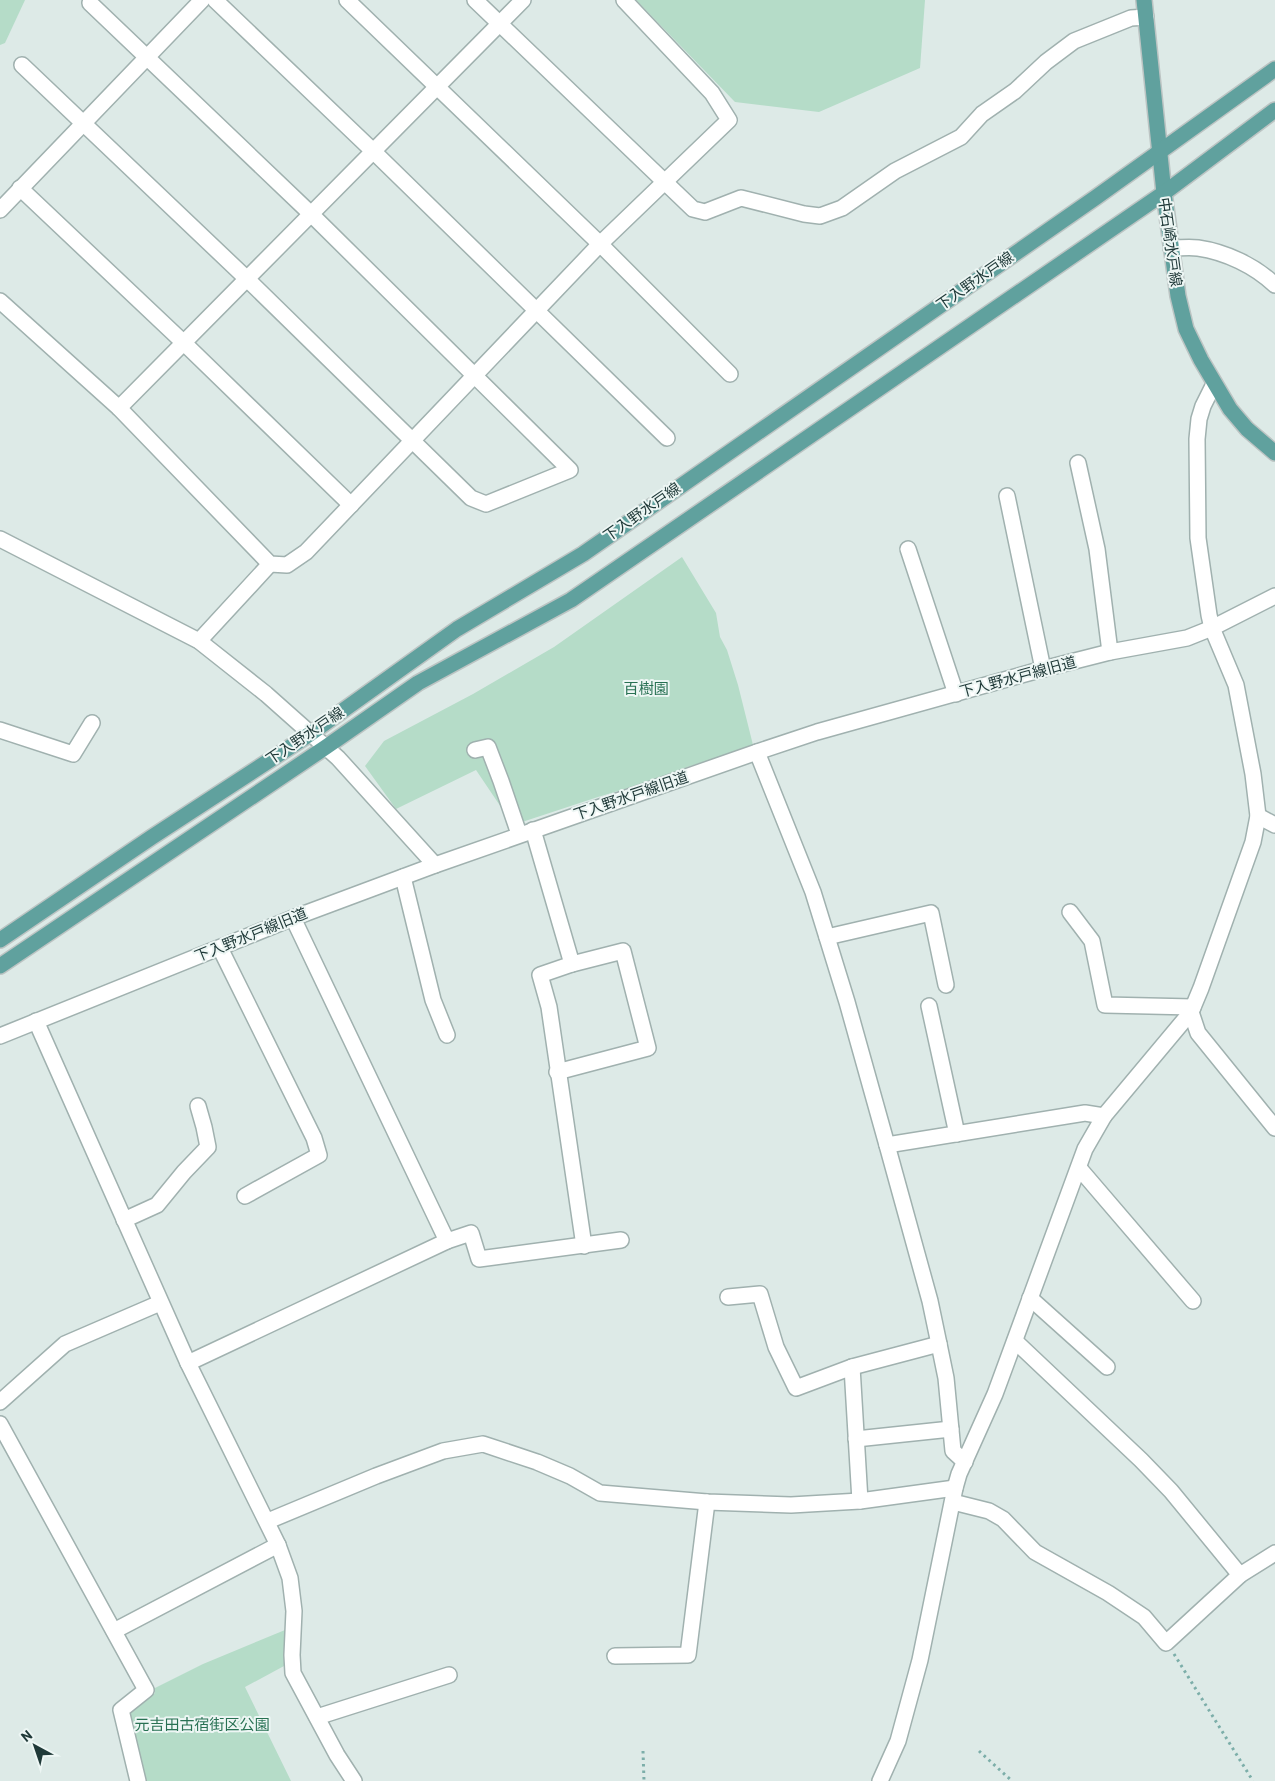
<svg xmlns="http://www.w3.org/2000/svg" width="1275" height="1781" font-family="Barlow,'Noto Sans JP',sans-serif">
<rect width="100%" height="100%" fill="#ddeae7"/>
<g fill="#b5dcc8">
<polygon points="0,0 25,0 5,43 0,45"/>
<polygon points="636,0 925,0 920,68 819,112 735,102"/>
<polygon points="682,557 716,613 720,637 727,650 738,685 753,745 745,749 687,767 665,777 598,797 513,825 476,770 396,809 365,766 384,741 473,694 554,647"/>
<polygon points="285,1630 284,1666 245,1687 291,1781 146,1781 127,1712 155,1693 153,1689 203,1664"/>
</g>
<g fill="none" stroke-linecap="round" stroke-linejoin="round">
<g stroke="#a0b1af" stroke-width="18">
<g id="minor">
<polyline points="215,0 373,151 667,438"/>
<polyline points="347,0 600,244 730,374"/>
<polyline points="475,0 693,209 705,212 741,198 804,214 820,216 842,208 895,171 961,137 982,114 1015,91 1046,62 1074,41 1131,18 1146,17"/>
<polyline points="22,65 246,278 471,498 486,504 570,470 311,214 90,3"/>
<polyline points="20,188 184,343 351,505"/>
<polyline points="0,210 202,0"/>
<path d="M1171 248C1180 248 1190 247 1198 248 1226 252 1255 266 1275 285"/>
<polyline points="0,301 119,408 270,564 287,565 306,552 600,244 729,120 712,93 624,0"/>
<polyline points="119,408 523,0"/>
<polyline points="1078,463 1097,549 1110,652"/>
<polyline points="1007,496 1043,669"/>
<polyline points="0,539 199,641 266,694 338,758 435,865"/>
<polyline points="908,549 956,694"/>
<polyline points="199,641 270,564"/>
<polyline points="0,730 73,754 92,723"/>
<polyline points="475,750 488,747 501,781 519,834"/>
<polyline points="757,752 813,892 847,1002 887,1145 930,1301 939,1344 946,1378 953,1451 965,1462"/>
<polyline points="1258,816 1275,825"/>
<polyline points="533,830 572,964 540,975 549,1007 584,1246"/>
<polyline points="403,877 433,1000 447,1035"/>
<polyline points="1070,912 1092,941 1105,1005 1193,1007"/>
<polyline points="827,937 931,913 946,985"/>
<polyline points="220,948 314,1138 319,1155 245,1196"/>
<polyline points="929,1006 957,1134"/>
<polyline points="1191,1012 1198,1033 1275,1128"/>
<polyline points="36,1021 188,1363 278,1545 290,1578 294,1611 292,1655 293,1673 337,1755 354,1781"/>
<polyline points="0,1036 293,918 435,865 757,752 817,732 1043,669 1110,652 1187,638 1212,628 1275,596"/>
<polyline points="557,1072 648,1048 623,951 572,964"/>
<polyline points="887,1145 1085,1113 1104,1116"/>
<polyline points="1079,1168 1193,1301"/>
<polyline points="124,1220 157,1205 184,1172 208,1147 204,1127 198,1106"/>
<polyline points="447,1241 471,1233 479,1259 621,1240"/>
<polyline points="728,1297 760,1294 776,1347 796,1388 852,1367 939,1344"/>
<polyline points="1030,1298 1107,1367"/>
<polyline points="1015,1341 1141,1460 1171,1491 1240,1575"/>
<polyline points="188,1363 447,1241 293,918"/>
<polyline points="852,1367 860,1501"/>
<polyline points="0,1402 65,1344 160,1303"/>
<polyline points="0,1424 146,1690 121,1710 138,1781"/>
<polyline points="856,1439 951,1429"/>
<polyline points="953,1502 989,1511 1003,1519 1035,1552 1108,1593 1144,1617 1166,1643 1240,1575 1275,1553"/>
<polyline points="268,1521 376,1476 443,1451 483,1444 537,1462 570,1476 600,1493 707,1502 791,1505 860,1501 955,1488"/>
<polyline points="114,1631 278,1545"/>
<polyline points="615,1656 688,1655 707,1502"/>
<polyline points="317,1717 449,1675"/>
<polyline points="880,1781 898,1741 920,1660 955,1488 959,1474 995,1394 1085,1149 1104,1116 1191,1012 1201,988 1253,842 1258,816 1253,774 1236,685 1212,628 1209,615 1198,538 1197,439 1199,419 1203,406 1214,384"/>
</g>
</g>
<g stroke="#bcc4c3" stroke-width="18">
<g id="major">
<polyline points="1144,0 1164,193 1178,296 1186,329 1201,360 1230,409 1247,429 1275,453"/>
<polyline points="0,940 152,837 310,734 457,629 583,554 1095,198 1275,69"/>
<polyline points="0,966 326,747 418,683 571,600 1164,193 1275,110"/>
</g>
</g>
<g stroke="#7caea9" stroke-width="3" stroke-dasharray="2.5 4" stroke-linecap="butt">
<polyline points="1174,1654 1253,1781"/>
<polyline points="643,1751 644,1781"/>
<polyline points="979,1751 1012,1781"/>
</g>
<use href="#minor" stroke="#fff" stroke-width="15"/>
<use href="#major" stroke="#60a19e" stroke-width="15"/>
</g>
<g text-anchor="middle" stroke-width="4" stroke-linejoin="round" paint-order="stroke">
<g font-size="15" fill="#1f3938" stroke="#edf6f4">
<text transform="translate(1170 242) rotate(82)" y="5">中石崎水戸線</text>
<text transform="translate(975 281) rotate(-35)" y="5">下入野水戸線</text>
<text transform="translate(642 512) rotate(-35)" y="5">下入野水戸線</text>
<text transform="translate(1018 677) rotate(-15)" y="5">下入野水戸線旧道</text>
<text transform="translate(305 736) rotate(-34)" y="5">下入野水戸線</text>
<text transform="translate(631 796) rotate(-19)" y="5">下入野水戸線旧道</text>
<text transform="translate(251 935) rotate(-22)" y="5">下入野水戸線旧道</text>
</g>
<g font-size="15" fill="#287153" stroke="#edf6f4">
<text x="646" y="694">百樹園</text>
<text x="202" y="1730">元吉田古宿街区公園</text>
</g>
</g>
<g transform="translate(35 1746) rotate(320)" stroke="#edf6f4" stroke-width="4" paint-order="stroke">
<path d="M0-4L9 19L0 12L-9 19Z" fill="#1f3938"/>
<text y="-8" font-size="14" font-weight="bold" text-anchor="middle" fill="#1f3938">N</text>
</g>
</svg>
